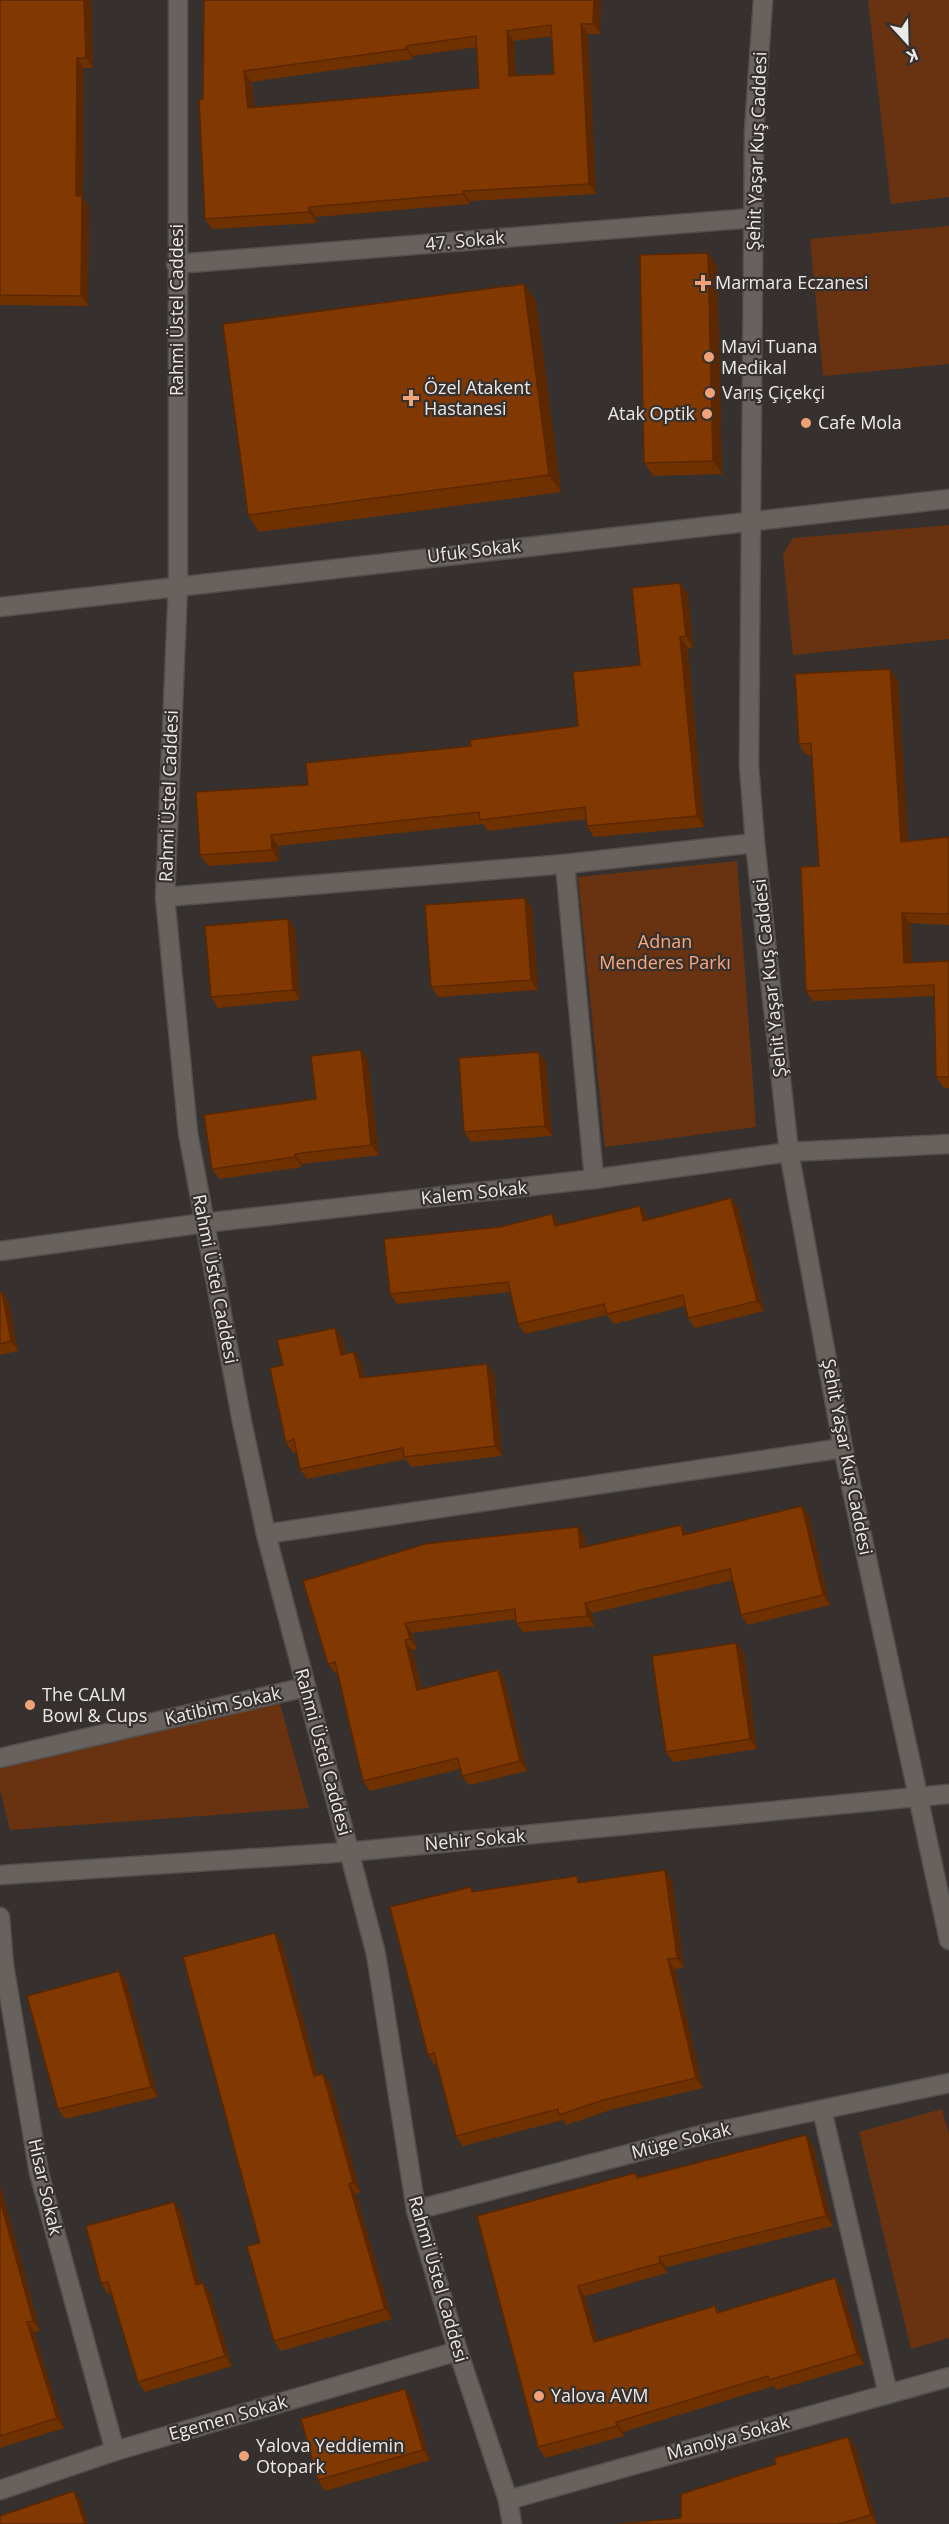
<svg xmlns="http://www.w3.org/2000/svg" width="949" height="2524" font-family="'Open Sans',sans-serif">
<rect width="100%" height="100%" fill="#36312e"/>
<g fill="#693311">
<polygon points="868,0 949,0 949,197 891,204"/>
<polygon points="949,226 949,364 823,376 810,239"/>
<polygon points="949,525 949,639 793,655 783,554 793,538"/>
<polygon points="737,861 756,1127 605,1147 578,877"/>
<polygon points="279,1700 309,1808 10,1830 0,1789 0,1763"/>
<polygon points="942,2109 949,2134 949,2338 911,2349 859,2132"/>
</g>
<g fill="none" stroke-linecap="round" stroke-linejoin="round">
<g stroke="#534f4c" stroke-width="21">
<g id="minor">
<polyline points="178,0 178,585 165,897 188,1133 242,1422 266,1534 376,1954 416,2210 458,2351 508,2500 512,2524"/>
<polyline points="763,0 754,132 751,519 749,765 755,843 789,1152 843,1448 949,1940"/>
<polyline points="176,264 753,218"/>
<polyline points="0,607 949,499"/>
<polyline points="565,864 594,1179"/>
<polyline points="165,897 565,864 755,843"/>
<polyline points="0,1251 204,1223 594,1179 789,1152 949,1144"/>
<polyline points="266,1534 843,1448"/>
<polyline points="0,1758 306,1687"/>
<polyline points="0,1875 348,1852 949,1794"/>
<polyline points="0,1917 4,1965 39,2173 115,2451"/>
<polyline points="822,2110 888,2394"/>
<polyline points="416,2210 705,2134 949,2083"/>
<polyline points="0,2490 115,2451 458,2351"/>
<polyline points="508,2500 949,2377"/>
</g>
</g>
<use href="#minor" stroke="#68625f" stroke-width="18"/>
</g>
<g fill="#703101" fill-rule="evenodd">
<polygon points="0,0 91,0 93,68 84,68 83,199 89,206 88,306 0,305"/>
<path d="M204 0H601L600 34H588L596 194 470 201V204L316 217 317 223 212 229 205 219 203 99ZM552 36 554 74 516 76 514 41ZM477 47 479 88 254 107 251 82 413 59V56Z"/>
<polygon points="717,266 722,474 653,476 644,463"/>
<polygon points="524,284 536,301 561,492 259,532 248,515"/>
<polygon points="688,594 693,647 688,648 704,827 594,837 587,826 586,819 488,831 483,824 278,846 279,861 208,866 200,855 308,785 471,746 578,726 640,665"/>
<polygon points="898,680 908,841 949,837 949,925 910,923 911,963 949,961 949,1088 944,1088 936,1077 934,996 813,1001 806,991 819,866 812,755 806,755 799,744"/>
<polygon points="532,908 538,990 438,997 431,987"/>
<polygon points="288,919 295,929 300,1000 218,1008 211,997"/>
<polygon points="361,1050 368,1060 379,1155 302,1164 302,1167 219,1179 212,1169 316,1099"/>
<polygon points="546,1062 552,1136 471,1142 464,1132"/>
<polygon points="731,1198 738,1208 764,1311 695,1328 688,1318 685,1306 614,1324 607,1315 525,1334 518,1324 510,1292 397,1304 390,1294 560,1224 560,1225 640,1206 647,1216 648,1220"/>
<polygon points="0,1292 9,1302 18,1351 0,1355"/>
<polygon points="335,1328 342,1338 346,1354 361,1362 364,1378 487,1364 494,1374 502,1456 411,1467 406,1459 307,1479 300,1469 296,1452 293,1453 286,1443 283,1365"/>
<polygon points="809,1516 830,1605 748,1625 741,1615 733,1580 592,1613 594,1626 523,1632 516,1623 516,1619 412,1633 417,1649 412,1650 422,1689 498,1670 504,1679 527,1771 469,1785 462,1776 460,1769 370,1791 363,1781 337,1673 335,1673 328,1664 303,1581 585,1537 586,1547 681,1525 687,1534"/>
<polygon points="736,1643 744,1653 757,1749 673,1762 666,1752"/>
<polygon points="672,1880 684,1968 675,1969 703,2088 610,2110 566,2125 563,2120 463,2146 456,2136 437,2065 435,2065 428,2055 474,1892 581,1883"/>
<polygon points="282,1943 318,2075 331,2084 360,2192 356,2194 392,2319 281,2351 274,2341 260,2243"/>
<polygon points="119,1971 126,1981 158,2097 65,2119 58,2109"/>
<polygon points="813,2145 833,2226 666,2267 667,2273 585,2296 598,2341 715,2306 719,2312 842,2288 864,2364 776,2390 774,2386 623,2432 624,2436 545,2458 538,2447 477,2216 635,2173 639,2177"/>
<polygon points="0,2184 40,2331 34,2332 64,2428 0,2448"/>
<polygon points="181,2212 200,2284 210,2293 232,2366 145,2392 138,2382 112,2293 108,2294 101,2283"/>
<polygon points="412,2399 430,2460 325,2491 318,2480"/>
<polygon points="848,2437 855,2447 877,2524 619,2524 681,2518 776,2464"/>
</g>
<g fill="#5b2801">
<polygon points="84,0 91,0 93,68 86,58"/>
<polygon points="594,0 601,0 600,34 593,24"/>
<polygon points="581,24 588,34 596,194 589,184"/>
<polygon points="507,31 514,41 516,86 509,76"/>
<polygon points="406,46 413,56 413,59 406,49"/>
<polygon points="77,58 84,68 83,199 89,206 88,306 81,296 76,196"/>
<polygon points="244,71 251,82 255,118 248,108"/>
<polygon points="463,191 470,201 470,204 463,194"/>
<polygon points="309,207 316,217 317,223 309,212"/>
<polygon points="708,253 717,266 722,474 713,461"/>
<polygon points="524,284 536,301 561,492 549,475"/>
<polygon points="680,583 688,594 693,647 686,636"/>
<polygon points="680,637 688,648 704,827 697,816"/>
<polygon points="890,669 898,680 909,852 901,842"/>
<polygon points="271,835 278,846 279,861 272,850"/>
<polygon points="525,898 532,908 538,990 531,980"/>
<polygon points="902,913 910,923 912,974 904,963"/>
<polygon points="288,919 295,929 300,1000 293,990"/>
<polygon points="361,1050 368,1060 379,1155 371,1145"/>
<polygon points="539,1052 546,1062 552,1136 545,1126"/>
<polygon points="295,1154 302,1164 302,1167 295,1157"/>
<polygon points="731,1198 738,1208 764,1311 757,1301"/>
<polygon points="640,1206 647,1216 650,1231 643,1221"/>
<polygon points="552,1214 560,1224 563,1236 555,1226"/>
<polygon points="2,1292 9,1302 18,1351 11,1341"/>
<polygon points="335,1328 342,1338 348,1365 341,1355"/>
<polygon points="354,1352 361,1362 367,1388 360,1378"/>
<polygon points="487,1364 494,1374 502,1456 495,1446"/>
<polygon points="802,1506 809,1516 830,1605 823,1595"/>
<polygon points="681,1525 687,1535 683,1535"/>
<polygon points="578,1527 585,1537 587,1558 580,1548"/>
<polygon points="585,1603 592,1613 594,1626 587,1616"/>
<polygon points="405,1623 412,1633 417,1649 410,1639"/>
<polygon points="405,1640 412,1650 424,1699 417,1690"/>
<polygon points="736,1643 744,1653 757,1749 750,1739"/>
<polygon points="498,1670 504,1679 527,1771 520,1761"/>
<polygon points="665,1870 672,1880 684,1968 677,1958"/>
<polygon points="275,1933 282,1943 321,2086 314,2076"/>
<polygon points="668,1959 675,1969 703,2088 696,2078"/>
<polygon points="119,1971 126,1981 158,2097 151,2087"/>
<polygon points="323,2074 331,2084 360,2192 353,2182"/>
<polygon points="806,2135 813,2145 833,2226 826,2216"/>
<polygon points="0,2184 40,2331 33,2321 0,2200"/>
<polygon points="349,2184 356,2194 392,2319 385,2309"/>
<polygon points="174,2202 181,2212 203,2295 196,2285"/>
<polygon points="659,2257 666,2267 667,2273 660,2263"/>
<polygon points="835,2278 842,2288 864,2364 857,2354"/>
<polygon points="203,2283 210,2293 232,2366 225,2356"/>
<polygon points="578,2286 585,2296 601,2352 594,2342"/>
<polygon points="27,2322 34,2332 64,2428 57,2418"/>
<polygon points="405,2389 412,2399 430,2460 423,2450"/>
<polygon points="616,2422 623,2432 624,2436 617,2426"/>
<polygon points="848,2437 855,2447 877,2524 871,2515"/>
<polygon points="74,2491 81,2501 88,2524 85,2524"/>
</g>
<g fill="#823901" stroke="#5b2801" stroke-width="1.5" fill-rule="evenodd">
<polygon points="0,0 84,0 86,58 77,58 76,196 82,196 81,296 0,295"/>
<path d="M204 0H594L593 24H581L589 184 463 191V194L309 207V212L205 219 199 100 203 99ZM551 25 554 74 509 76 507 31ZM476 36 479 88 248 108 244 71 406 49V46Z"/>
<polygon points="708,253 713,461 644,463 640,255"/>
<polygon points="524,284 549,475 248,515 223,324"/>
<polygon points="680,583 686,636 680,637 697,816 587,826 585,807 480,820 479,812 271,835 272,850 200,855 196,792 308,785 306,763 471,746 470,740 578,726 573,672 640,665 632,588"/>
<polygon points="890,669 901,842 949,837 949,914 902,913 904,963 949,961 949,1077 936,1077 934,985 806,991 801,867 819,866 811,743 799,744 795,674"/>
<polygon points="525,898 531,980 431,987 425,905"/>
<polygon points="288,919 293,990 211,997 205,926"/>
<polygon points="361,1050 371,1145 295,1154 295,1157 212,1169 204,1115 316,1099 311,1056"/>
<polygon points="539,1052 545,1126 464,1132 459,1058"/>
<polygon points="731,1198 757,1301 688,1318 683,1295 607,1314 604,1304 518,1324 508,1282 390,1294 384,1239 500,1227 552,1214 555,1226 640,1206 643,1221"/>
<polygon points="0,1292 2,1292 11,1341 0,1344"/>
<polygon points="335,1328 341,1355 354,1352 360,1378 487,1364 495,1446 404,1457 403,1448 300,1469 294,1439 286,1443 270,1368 283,1365 277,1340"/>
<polygon points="802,1506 823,1595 741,1615 730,1569 585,1603 587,1616 516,1623 515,1609 405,1623 410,1639 405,1640 417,1690 498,1670 520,1761 462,1776 458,1758 363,1781 335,1662 328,1664 303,1581 425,1544 578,1527 580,1548 681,1525 683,1535"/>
<polygon points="736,1643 750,1739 666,1752 652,1656"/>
<polygon points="665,1870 677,1958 668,1959 696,2078 603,2100 559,2115 558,2109 456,2136 434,2053 428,2055 390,1907 471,1887 472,1892 577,1876 578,1883"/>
<polygon points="275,1933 314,2076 323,2074 353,2182 349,2184 385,2309 274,2341 247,2246 260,2243 183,1957"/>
<polygon points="119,1971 151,2087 58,2109 27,1996"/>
<polygon points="806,2135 826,2216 659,2257 660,2263 578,2286 594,2342 715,2306 717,2313 835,2278 857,2354 769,2380 768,2376 616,2422 617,2426 538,2447 477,2216 635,2173 637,2178"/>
<polygon points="0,2200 33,2321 27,2322 57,2418 0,2436"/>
<polygon points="174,2202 196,2285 203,2283 225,2356 138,2382 108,2282 101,2283 86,2226"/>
<polygon points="405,2389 423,2450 318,2480 301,2419"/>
<polygon points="848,2437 871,2515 839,2524 619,2524 681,2518 681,2494 776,2464 774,2458"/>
<polygon points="74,2491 85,2524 0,2524 0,2516"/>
</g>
<g fill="#f0a279" stroke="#36312e" stroke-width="2">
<path d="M700 274h6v6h6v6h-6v6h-6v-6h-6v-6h6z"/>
<circle cx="709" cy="357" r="6"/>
<circle cx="710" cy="393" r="6"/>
<path d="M408 389h6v6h6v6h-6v6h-6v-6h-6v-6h6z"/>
<circle cx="707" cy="414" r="6"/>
<circle cx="806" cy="423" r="6"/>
<circle cx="30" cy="1705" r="6"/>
<circle cx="539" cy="2396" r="6"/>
<circle cx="244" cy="2456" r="6"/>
</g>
<g text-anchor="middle" stroke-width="4.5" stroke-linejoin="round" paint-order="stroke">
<g font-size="18" fill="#ede9e7" stroke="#36312e">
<text transform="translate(757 151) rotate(-88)" y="6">Şehit Yaşar Kuş Caddesi</text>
<text transform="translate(465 241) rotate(-5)" y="6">47. Sokak</text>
<text transform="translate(177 310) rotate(-90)" y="6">Rahmi Üstel Caddesi</text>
<text transform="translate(474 551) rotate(-7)" y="6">Ufuk Sokak</text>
<text transform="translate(169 796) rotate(-88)" y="6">Rahmi Üstel Caddesi</text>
<text transform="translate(770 978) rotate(-96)" y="6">Şehit Yaşar Kuş Caddesi</text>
<text transform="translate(474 1193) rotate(-6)" y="6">Kalem Sokak</text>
<text transform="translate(215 1279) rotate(79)" y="6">Rahmi Üstel Caddesi</text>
<text transform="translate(847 1457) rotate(79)" y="6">Şehit Yaşar Kuş Caddesi</text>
<text transform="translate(223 1706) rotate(-13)" y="6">Katibim Sokak</text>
<text transform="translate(323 1752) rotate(75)" y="6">Rahmi Üstel Caddesi</text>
<text transform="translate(475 1840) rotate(-5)" y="6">Nehir Sokak</text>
<text transform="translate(681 2141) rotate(-14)" y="6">Müge Sokak</text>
<text transform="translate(45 2187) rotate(77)" y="6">Hisar Sokak</text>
<text transform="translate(438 2279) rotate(74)" y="6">Rahmi Üstel Caddesi</text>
<text transform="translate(228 2418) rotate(-16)" y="6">Egemen Sokak</text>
<text transform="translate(728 2438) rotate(-15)" y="6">Manolya Sokak</text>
</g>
<g font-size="18" fill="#ede9e7" stroke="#36312e" text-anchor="start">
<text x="715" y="289">Marmara Eczanesi</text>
<text x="721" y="353">Mavi Tuana<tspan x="721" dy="21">Medikal</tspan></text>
<text x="424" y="394">Özel Atakent<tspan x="424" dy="21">Hastanesi</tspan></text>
<text x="722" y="399">Varış Çiçekçi</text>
<text x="695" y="420" text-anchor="end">Atak Optik</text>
<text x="818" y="429">Cafe Mola</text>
<text x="42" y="1701">The CALM<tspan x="42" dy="21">Bowl &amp; Cups</tspan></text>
<text x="551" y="2402">Yalova AVM</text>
<text x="256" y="2452">Yalova Yeddiemin<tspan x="256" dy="21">Otopark</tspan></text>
</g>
<g font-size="18" fill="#fda87b" stroke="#36312e">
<text x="665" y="948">Adnan<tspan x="665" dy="21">Menderes Parkı</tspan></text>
</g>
</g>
<g transform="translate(907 42) rotate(158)" stroke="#36312e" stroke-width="4.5" paint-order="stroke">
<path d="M0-4.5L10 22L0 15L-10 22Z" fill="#ede9e7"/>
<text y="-9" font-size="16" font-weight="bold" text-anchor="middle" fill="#ede9e7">K</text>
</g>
</svg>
